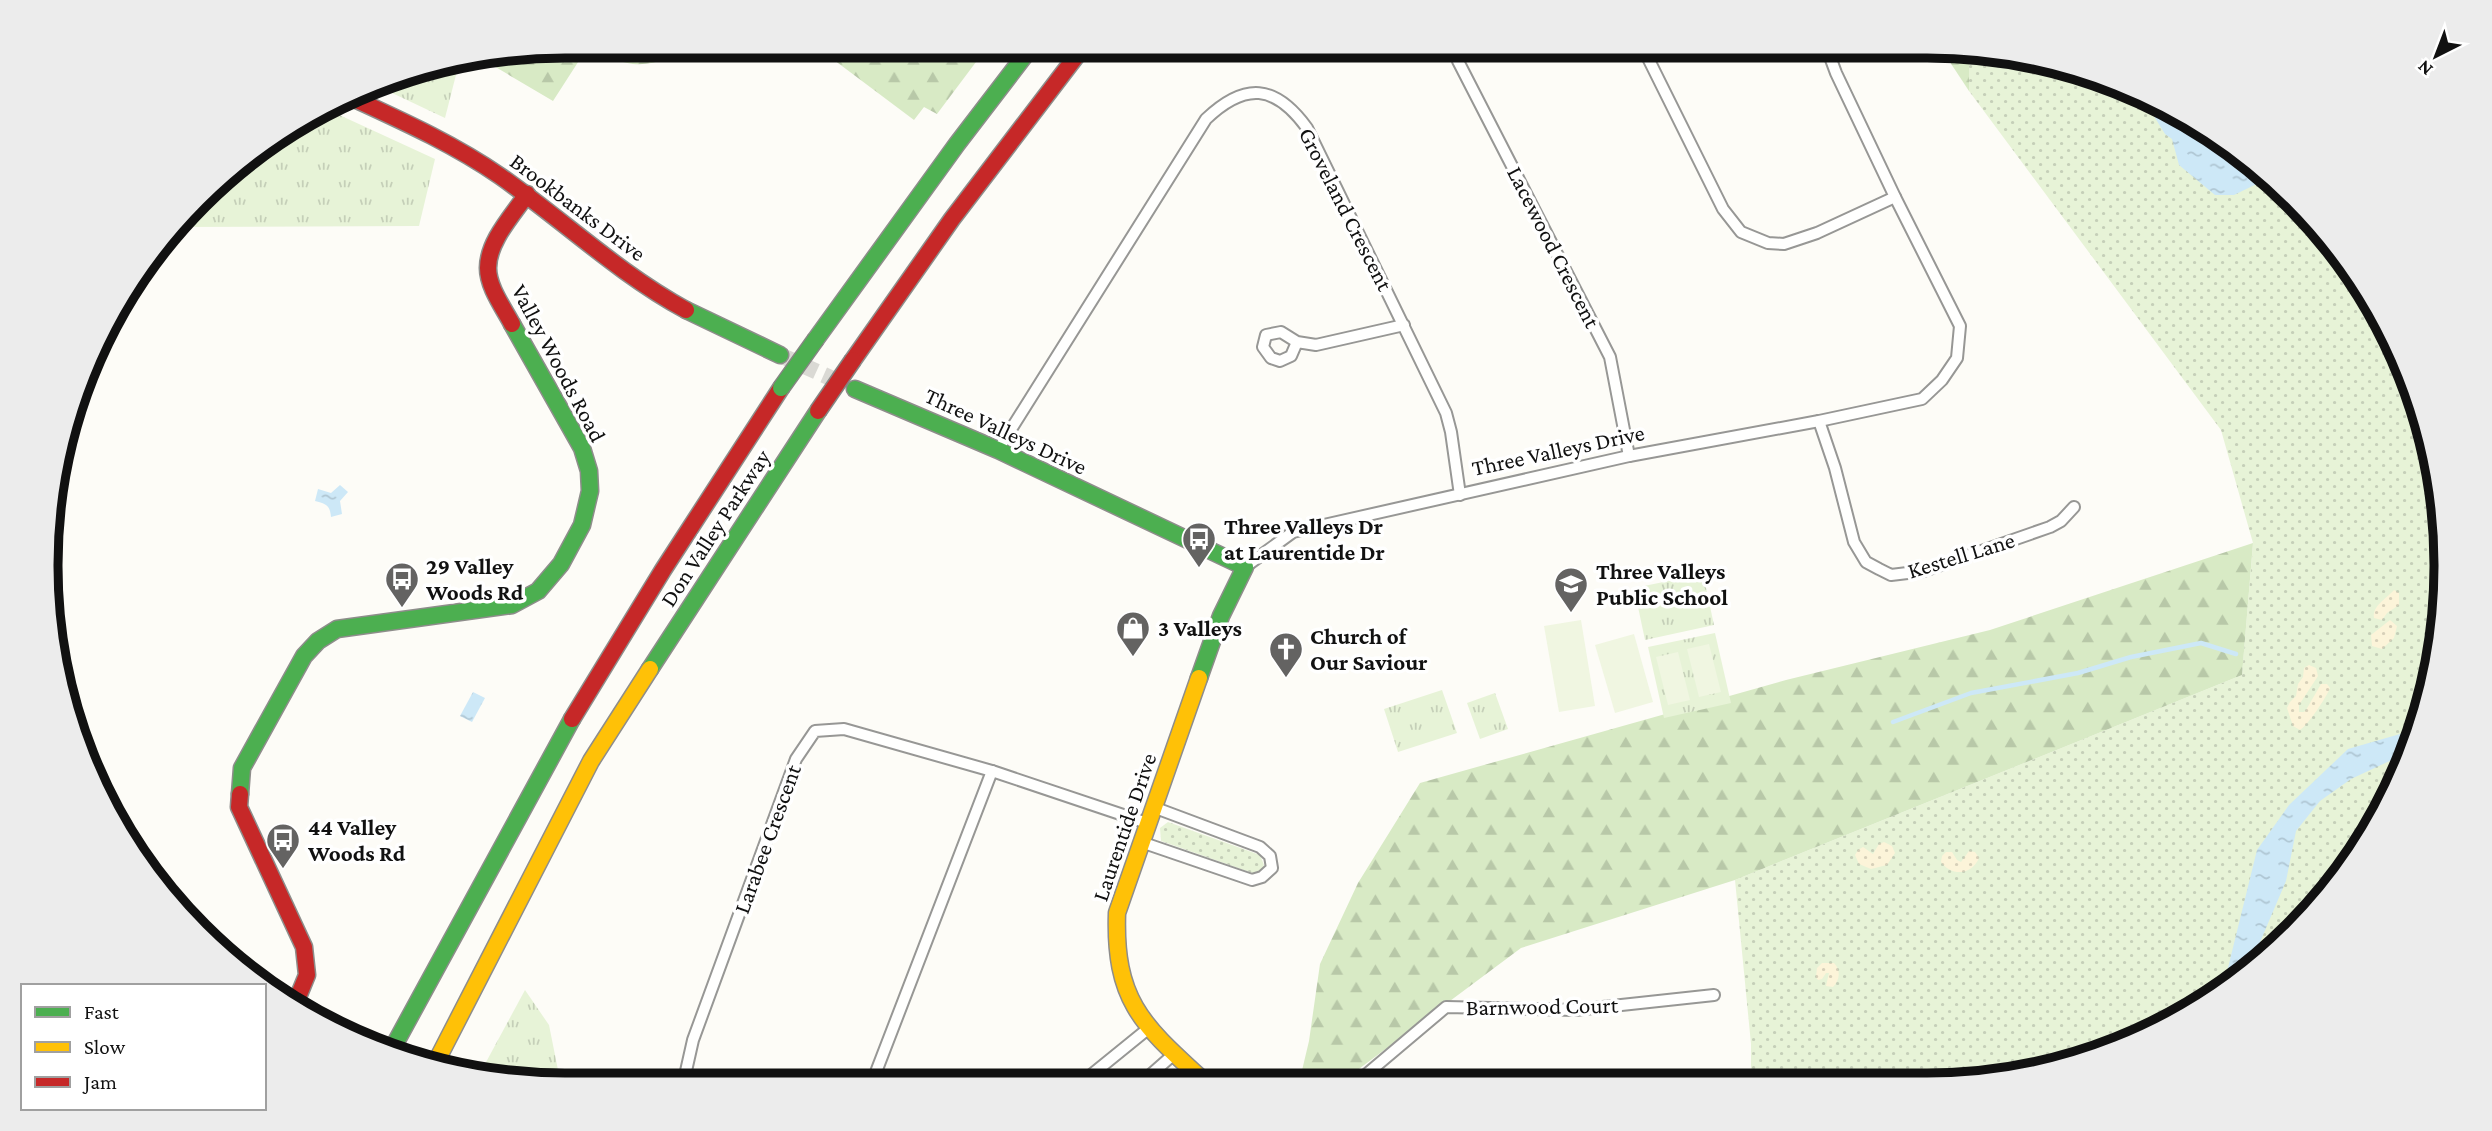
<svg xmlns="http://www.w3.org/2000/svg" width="2492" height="1131" font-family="'Crimson Pro',serif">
<defs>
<pattern id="grass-dots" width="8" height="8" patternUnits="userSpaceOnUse" patternTransform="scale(1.75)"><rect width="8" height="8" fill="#e7f3d7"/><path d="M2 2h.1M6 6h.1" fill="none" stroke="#c5cfb8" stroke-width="1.8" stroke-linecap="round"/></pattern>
<pattern id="forest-firs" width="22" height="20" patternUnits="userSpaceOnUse" patternTransform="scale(1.75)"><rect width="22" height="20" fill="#d8eac5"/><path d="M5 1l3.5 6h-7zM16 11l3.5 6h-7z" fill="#b8c8a8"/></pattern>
<pattern id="sand-dots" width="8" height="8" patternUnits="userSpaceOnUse" patternTransform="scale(1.75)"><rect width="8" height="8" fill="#fcf4d9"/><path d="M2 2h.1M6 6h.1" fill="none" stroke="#d7d0b9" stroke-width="1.8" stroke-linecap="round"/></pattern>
<pattern id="park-tufts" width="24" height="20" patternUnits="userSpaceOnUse" patternTransform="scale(1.75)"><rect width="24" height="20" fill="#e7f3d7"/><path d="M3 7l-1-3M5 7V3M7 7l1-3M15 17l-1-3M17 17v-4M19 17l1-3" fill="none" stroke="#c5cfb8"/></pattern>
<pattern id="water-ripples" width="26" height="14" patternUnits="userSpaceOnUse" patternTransform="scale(1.75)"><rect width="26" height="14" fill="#cde8f7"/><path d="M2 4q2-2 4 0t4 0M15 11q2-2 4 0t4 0" fill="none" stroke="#afc6d3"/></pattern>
</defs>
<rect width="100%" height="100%" fill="#fdfcf7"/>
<g fill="url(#grass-dots)">
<polygon points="1967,50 2028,55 2125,85 2215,133 2294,198 2359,276 2407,366 2436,464 2446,565 2437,667 2407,764 2339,882 2243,978 2126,1046 1995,1081 1751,1082 1751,1044 1735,880 2242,675 2253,543 2221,430 1969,91"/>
<polygon points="1168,822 1260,855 1264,865 1261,871 1255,874 1161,841 1160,828"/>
</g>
<g fill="url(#forest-firs)">
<path d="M566 46H727L719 58 692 46C674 56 655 66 633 64 615 62 599 52 582 56L553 101 482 59Z"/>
<polygon points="775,46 988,46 937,114 924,107 914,120 834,60 798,57"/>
<polygon points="1940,47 1969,50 1969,91"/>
<polygon points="2253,543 2242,675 1735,880 1521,948 1340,1083 1299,1083 1309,1041 1320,964 1358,883 1420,783 1786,680 1990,630"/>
</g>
<g fill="url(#sand-dots)">
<path d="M2394 590 2399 593V605L2387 613 2382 620 2374 618C2372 606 2386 599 2394 590Z"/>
<polygon points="2390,620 2397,626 2394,638 2382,649 2372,646 2371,635"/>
<path d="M2309 665 2316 668 2318 676 2299 705V712H2304L2306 710 2321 684H2327L2330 688C2326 698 2308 725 2300 730L2293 726 2287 708 2290 702 2296 696 2298 684 2303 677 2304 668Z"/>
<polygon points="1884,842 1892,846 1895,853 1887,865 1871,869 1859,864 1855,855 1858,850 1863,847 1873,854 1879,844"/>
<path d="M1969 851 1975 852 1979 858C1972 875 1952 877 1941 862L1942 856 1946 852H1952L1957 860 1961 862Z"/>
<path d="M1822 963H1834C1841 970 1840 980 1833 987L1826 986 1829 973H1826L1822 979 1818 980 1816 977 1817 968Z"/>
</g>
<g fill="url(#park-tufts)">
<polygon points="459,63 445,118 373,84 398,73"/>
<polygon points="322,107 435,159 419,226 180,227 223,174 306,115"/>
<polygon points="1703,574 1714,625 1645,640 1634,588"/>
<polygon points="1715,633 1731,703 1664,718 1648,647"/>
<polygon points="1442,690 1457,733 1398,752 1384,709"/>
<polygon points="1495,693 1508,729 1480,739 1467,703"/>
<polygon points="525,990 549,1025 561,1085 478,1077"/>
</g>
<g fill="#f0f6e1">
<polygon points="1581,620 1595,706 1559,712 1544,626"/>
<polygon points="1634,634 1653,702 1615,713 1595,645"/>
<polygon points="1709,644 1721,692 1699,697 1687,649"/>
<polygon points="1678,652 1690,700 1668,705 1656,657"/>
</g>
<g fill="url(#water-ripples)">
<polygon points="2150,98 2215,133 2269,178 2234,195 2215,195 2179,165 2172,139 2165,134 2152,113"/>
<path d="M340 485 348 492 340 501 342 514 331 517C330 505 326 504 315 501L318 489 331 493Z"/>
<polygon points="473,692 485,698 472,722 460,716"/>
<polygon points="2420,722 2411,751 2351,779 2320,801 2296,831 2286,881 2246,975 2214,995 2223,988 2257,850 2289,805 2348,749 2407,732"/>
</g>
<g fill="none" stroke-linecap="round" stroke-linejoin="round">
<polyline stroke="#cde8f7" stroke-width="4.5" points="1893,722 1971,693 2078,673 2131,657 2201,643 2236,654"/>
<polyline stroke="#dad9d4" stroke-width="16" stroke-dasharray="16 8" stroke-linecap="butt" points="780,355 846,385"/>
<g stroke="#979795" stroke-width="14">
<g id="street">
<polyline points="1458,46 1458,61 1610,357 1629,456"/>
<polyline points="1642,46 1723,209 1741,232 1768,243 1784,244 1817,233 1895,197"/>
<polyline points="1297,342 1291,356 1280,361 1271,358 1263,347 1266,335 1281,332 1297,342 1316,345 1404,325"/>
<polyline points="1819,421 1835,468 1854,542 1866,562 1879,569 1891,575 1924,571 2050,527 2061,521 2074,507"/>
<path d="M998 450 1206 119C1245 82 1275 84 1307 128L1446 413 1451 432 1460 495"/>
<polyline points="1245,567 1293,532 1629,456 1819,421 1922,399 1942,380 1957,358 1960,326 1895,197 1836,73 1826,46"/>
<polyline points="1141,842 1252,880 1262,877 1272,868 1270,856 1260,847 1153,807"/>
<polyline points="1356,1083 1446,1007 1575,1010 1714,995"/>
<polyline points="1080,1084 1149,1028"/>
<polyline points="1140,1084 1174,1054"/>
<polyline points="687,1085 686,1071 693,1040 796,759 815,731 844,729 992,771 1147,823"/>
<polyline points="871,1085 992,771"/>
</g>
</g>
<g stroke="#8e8d8b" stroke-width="19">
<g id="fast">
<polyline points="686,310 780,355"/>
<polyline points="816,339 957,144 1032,46"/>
<polyline points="855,389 998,450 1245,567 1221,616 1199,678"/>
<polyline points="650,669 818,411"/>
<polyline points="240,794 242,768 304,656 318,641 337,629 512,605 538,591 561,564 582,525 590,491 589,471 582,448 512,324"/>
<polyline points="390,1053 572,719"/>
</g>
</g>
<g stroke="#8e8d8b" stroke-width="19">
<g id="slow">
<path d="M1199 678 1117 913C1114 1003 1144 1026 1206 1083"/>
<polyline points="434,1066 591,761 650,669"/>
</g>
</g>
<g stroke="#8e8d8b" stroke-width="19">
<g id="jam">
<path d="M348 96C400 120 452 143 500 176 563 220 618 273 686 310"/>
<path d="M512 324C503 307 488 287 488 268 488 241 513 215 527 194"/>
<polyline points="853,360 952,219 1084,46"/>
<polyline points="572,719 663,570 781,388"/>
<polyline points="240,794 239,807 304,947 307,975 296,1002"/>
</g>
</g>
<use href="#street" stroke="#fffffe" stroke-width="10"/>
<use href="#fast" stroke="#4caf50" stroke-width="16"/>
<use href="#slow" stroke="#ffc107" stroke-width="16"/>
<use href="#jam" stroke="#c62828" stroke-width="16"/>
<g stroke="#858482" stroke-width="19" stroke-linecap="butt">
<polyline id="fast-bridge" points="781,388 816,339"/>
</g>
<g stroke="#858482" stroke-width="19" stroke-linecap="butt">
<polyline id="jam-bridge" points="818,411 853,360"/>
</g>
<use href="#fast-bridge" stroke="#4caf50" stroke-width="16"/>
<use href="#jam-bridge" stroke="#c62828" stroke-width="16"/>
</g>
<defs>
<g id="bus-pin" transform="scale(1.75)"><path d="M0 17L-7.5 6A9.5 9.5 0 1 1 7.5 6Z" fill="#646362" stroke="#fff"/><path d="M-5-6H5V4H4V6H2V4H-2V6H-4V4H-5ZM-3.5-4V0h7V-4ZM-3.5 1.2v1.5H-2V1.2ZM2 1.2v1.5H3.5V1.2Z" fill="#fff"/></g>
<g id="school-pin" transform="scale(1.75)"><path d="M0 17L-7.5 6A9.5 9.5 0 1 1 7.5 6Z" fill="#646362" stroke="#fff"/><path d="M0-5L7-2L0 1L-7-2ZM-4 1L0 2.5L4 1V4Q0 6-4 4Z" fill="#fff"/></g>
<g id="shop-pin" transform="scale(1.75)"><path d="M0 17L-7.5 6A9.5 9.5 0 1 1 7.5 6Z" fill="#646362" stroke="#fff"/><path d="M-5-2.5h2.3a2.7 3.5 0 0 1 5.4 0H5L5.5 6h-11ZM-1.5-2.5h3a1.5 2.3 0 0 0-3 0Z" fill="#fff"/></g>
<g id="church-pin" transform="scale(1.75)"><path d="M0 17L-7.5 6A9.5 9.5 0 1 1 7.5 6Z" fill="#646362" stroke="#fff"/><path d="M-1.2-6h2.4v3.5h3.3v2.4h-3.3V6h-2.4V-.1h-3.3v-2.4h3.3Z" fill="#fff"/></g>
</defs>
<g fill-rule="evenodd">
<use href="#bus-pin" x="1199" y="539"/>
<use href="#bus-pin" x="402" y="579"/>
<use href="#school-pin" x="1571" y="584"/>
<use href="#shop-pin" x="1133" y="628"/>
<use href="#church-pin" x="1286" y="649"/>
<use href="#bus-pin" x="283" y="840"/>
</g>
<g text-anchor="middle" stroke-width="7" stroke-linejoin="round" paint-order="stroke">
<g font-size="23" fill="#111" stroke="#fff">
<text transform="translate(578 207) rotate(37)" y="8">Brookbanks Drive</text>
<text transform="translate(1346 209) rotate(63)" y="8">Groveland Crescent</text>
<text transform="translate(1554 247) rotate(63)" y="8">Lacewood Crescent</text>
<text transform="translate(559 363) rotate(62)" y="8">Valley Woods Road</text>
<text transform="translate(1006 431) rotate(25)" y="8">Three Valleys Drive</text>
<text transform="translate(1558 450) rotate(-12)" y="8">Three Valleys Drive</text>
<text transform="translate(715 528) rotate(-57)" y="8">Don Valley Parkway</text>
<text transform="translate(1961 555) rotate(-17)" y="8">Kestell Lane</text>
<text transform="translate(1124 827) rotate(-71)" y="8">Laurentide Drive</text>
<text transform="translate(767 839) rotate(-70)" y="8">Larabee Crescent</text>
<text transform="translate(1542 1006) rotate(-1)" y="8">Barnwood Court</text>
</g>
<g font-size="23" font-weight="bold" fill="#111" stroke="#fff" text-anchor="start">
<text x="1224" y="534">Three Valleys Dr<tspan x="1224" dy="26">at Laurentide Dr</tspan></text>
<text x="426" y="574">29 Valley<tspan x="426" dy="26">Woods Rd</tspan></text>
<text x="1596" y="579">Three Valleys<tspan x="1596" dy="26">Public School</tspan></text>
<text x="1158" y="636">3 Valleys</text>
<text x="1310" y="644">Church of<tspan x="1310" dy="26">Our Saviour</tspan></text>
<text x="308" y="835">44 Valley<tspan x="308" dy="26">Woods Rd</tspan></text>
</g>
</g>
<path d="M0 0H2492V1131H0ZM565 58H1927A507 507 0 0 1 2434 565V566A507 507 0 0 1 1927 1073H565A507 507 0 0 1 58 566V565A507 507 0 0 1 565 58Z" fill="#ececec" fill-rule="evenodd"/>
<path fill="none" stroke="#111" stroke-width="9" d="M565 58H1927A507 507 0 0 1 2434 565V566A507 507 0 0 1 1927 1073H565A507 507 0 0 1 58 566V565A507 507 0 0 1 565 58Z"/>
<rect x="21" y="984" width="245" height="126" fill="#ffffff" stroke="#a0a0a0" stroke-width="2"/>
<rect x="35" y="1007" width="35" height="10" fill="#4caf50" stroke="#a0a0a0" stroke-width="2"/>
<text x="84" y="1019" font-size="21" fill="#111111">Fast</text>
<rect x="35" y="1042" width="35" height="10" fill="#ffc107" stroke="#a0a0a0" stroke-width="2"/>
<text x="84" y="1054" font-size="21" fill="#111111">Slow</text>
<rect x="35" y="1077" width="35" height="10" fill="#c62828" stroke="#a0a0a0" stroke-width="2"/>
<text x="84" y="1089" font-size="21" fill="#111111">Jam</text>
<g transform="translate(2436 56) rotate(222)" stroke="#ffffff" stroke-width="5" paint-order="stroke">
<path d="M0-5L12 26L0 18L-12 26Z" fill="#111111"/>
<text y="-10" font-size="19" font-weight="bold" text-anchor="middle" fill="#111111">N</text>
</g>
</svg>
